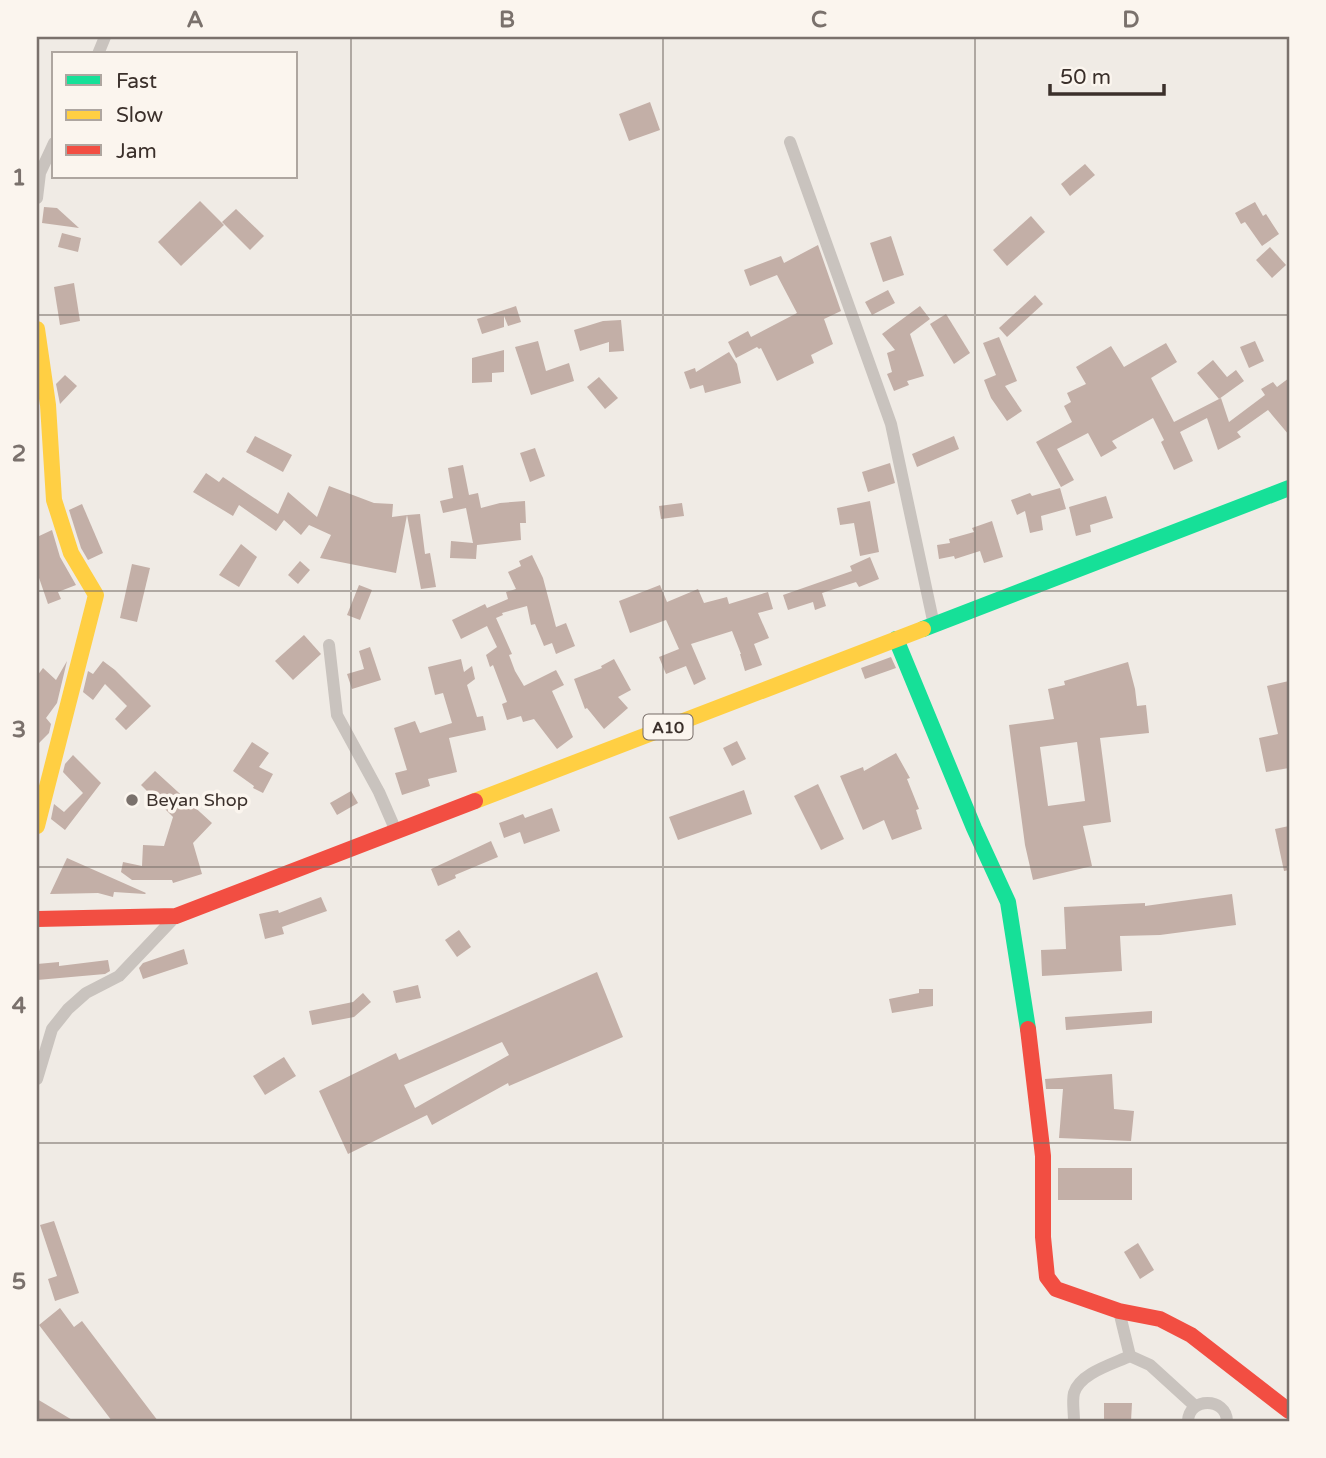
<svg xmlns="http://www.w3.org/2000/svg" width="1326" height="1458" font-family="'Varela Round',sans-serif">
<rect width="100%" height="100%" fill="#f0ebe5"/>
<g fill="#c3afa7" fill-rule="evenodd">
<polygon points="650,102 660,130 629,141 619,114"/>
<polygon points="1085,164 1095,175 1070,196 1061,184"/>
<polygon points="200,201 224,225 181,266 158,242"/>
<polygon points="1255,202 1263,216 1266,214 1279,234 1262,246 1245,222 1241,224 1235,213"/>
<polygon points="44,207 57,208 79,228 42,223"/>
<polygon points="236,209 264,236 250,250 222,222"/>
<polygon points="1031,216 1045,232 1007,266 993,250"/>
<polygon points="62,233 81,238 78,252 58,247"/>
<polygon points="891,236 904,275 883,282 870,243"/>
<polygon points="818,245 841,311 824,319 833,344 811,355 814,363 777,381 761,348 759,349 757,347 736,358 728,342 748,331 751,337 797,313 777,275 750,286 744,270 781,256 784,263"/>
<polygon points="1270,247 1286,265 1272,278 1256,260"/>
<polygon points="74,283 80,321 60,325 54,287"/>
<polygon points="888,290 895,303 872,315 865,302"/>
<polygon points="1035,295 1043,304 1007,337 999,328"/>
<polygon points="516,306 521,322 508,326 504,316 504,327 482,334 477,319"/>
<polygon points="920,306 930,319 910,334 924,376 907,381 909,385 894,391 887,374 892,372 887,353 895,350 882,334"/>
<polygon points="946,314 970,353 954,364 930,324"/>
<polygon points="621,320 624,351 609,352 609,342 580,351 574,330 603,321"/>
<polygon points="999,337 1017,381 1005,386 1022,411 1007,421 991,398 984,380 996,375 983,343"/>
<polygon points="538,341 546,371 569,363 574,381 531,395 515,347"/>
<polygon points="1255,341 1264,361 1249,368 1240,347"/>
<polygon points="1166,343 1177,362 1151,378 1174,422 1221,398 1229,422 1265,395 1261,389 1273,382 1277,387 1289,378 1289,435 1268,410 1237,432 1241,437 1218,450 1207,418 1180,432 1193,461 1174,470 1161,442 1164,440 1153,418 1112,441 1117,448 1101,457 1088,433 1057,449 1074,480 1061,487 1036,442 1072,422 1064,406 1071,402 1067,393 1086,384 1076,367 1111,346 1124,367"/>
<polygon points="504,350 504,372 492,373 492,382 472,383 472,358"/>
<polygon points="729,352 737,364 741,383 705,393 703,385 690,389 684,372 695,368 696,372"/>
<polygon points="1213,360 1227,377 1236,370 1244,381 1219,399 1197,373"/>
<polygon points="65,375 77,386 60,404 56,384"/>
<polygon points="599,377 618,398 605,409 587,387"/>
<polygon points="255,436 292,455 283,472 246,452"/>
<polygon points="954,436 959,449 917,467 912,454"/>
<polygon points="535,448 545,476 530,482 520,453"/>
<polygon points="890,463 895,483 868,492 862,472"/>
<polygon points="463,465 469,495 478,493 481,508 500,503 525,501 526,523 520,523 521,540 477,545 476,559 450,558 451,541 473,543 466,508 443,513 440,501 453,498 448,468"/>
<polygon points="206,473 219,482 223,477 278,514 288,492 317,517 329,486 374,503 393,504 392,517 407,515 396,573 320,558 331,535 309,525 301,535 284,520 276,531 239,505 233,516 193,492"/>
<polygon points="1060,488 1066,509 1041,516 1043,530 1030,533 1025,511 1017,515 1011,500 1030,493 1032,496"/>
<polygon points="1106,496 1113,518 1090,525 1091,532 1076,536 1069,507"/>
<polygon points="870,501 879,552 860,556 854,523 840,525 837,508"/>
<polygon points="682,503 684,516 661,519 659,506"/>
<polygon points="82,504 103,553 88,560 81,548 69,510"/>
<polygon points="420,514 425,554 430,553 436,587 421,589 407,515"/>
<polygon points="992,521 1003,557 984,563 980,551 955,559 954,556 939,559 937,545 950,543 949,539 974,532 972,528"/>
<polygon points="52,530 60,557 76,585 58,592 61,599 48,604 37,572 37,537"/>
<polygon points="241,544 257,557 239,587 219,575"/>
<polygon points="532,555 543,578 556,627 566,623 575,646 556,654 552,643 544,646 535,624 531,625 527,606 502,613 503,615 496,618 512,654 509,655 515,671 524,686 556,670 564,685 552,691 573,737 557,749 534,719 523,722 521,716 507,720 502,704 507,702 493,665 490,667 486,655 497,647 487,626 461,639 452,620 485,604 487,608 508,599 506,592 516,589 508,572 521,566 519,561"/>
<polygon points="870,557 879,579 859,587 856,582 822,593 826,606 815,610 813,602 788,610 783,595 852,571 850,566"/>
<polygon points="300,561 310,570 298,584 288,575"/>
<polygon points="132,564 150,568 137,622 120,618"/>
<polygon points="359,585 372,590 360,620 347,615"/>
<polygon points="660,585 667,602 698,589 704,603 727,597 729,604 768,592 773,609 758,613 769,638 754,644 762,665 745,671 740,654 741,654 732,631 691,644 706,679 694,685 686,666 666,674 659,657 679,649 666,620 630,633 619,601"/>
<polygon points="304,635 321,654 293,680 275,661"/>
<polygon points="370,647 381,680 352,689 347,674 364,669 359,651"/>
<polygon points="891,657 896,668 865,679 861,668"/>
<polygon points="461,659 464,672 472,666 475,679 467,685 477,717 483,716 486,730 449,738 457,772 428,779 430,786 402,795 395,773 407,770 394,728 415,721 420,733 452,723 443,693 435,695 428,667"/>
<polygon points="614,659 631,690 618,697 628,708 604,729 587,708 585,709 574,679 602,668 601,666"/>
<polygon points="67,661 57,703 46,718 51,724 49,733 37,745 37,676 43,668 56,680"/>
<polygon points="103,661 115,670 151,706 126,730 115,719 127,706 105,684 93,700 83,692 88,671 93,674"/>
<path d="M1128 662 1135 689 1137 706 1146 705 1149 733 1100 738 1111 822 1083 826 1092 866 1033 880 1025 845 1009 725 1054 719 1048 689 1065 685 1064 681ZM1077 742 1085 801 1048 806 1040 747Z"/>
<polygon points="1289,681 1289,768 1266,772 1259,738 1278,734 1267,686"/>
<polygon points="737,741 746,759 732,766 723,748"/>
<polygon points="252,742 269,753 259,767 273,774 263,793 253,788 254,786 233,771"/>
<polygon points="896,753 910,778 907,779 919,809 916,810 922,829 892,840 884,820 863,830 840,776 863,767 864,771"/>
<polygon points="73,755 101,783 65,830 51,819 54,804 64,812 83,793 63,772 65,764"/>
<polygon points="155,771 212,823 193,843 202,874 173,883 172,880 132,880 121,872 123,862 142,866 143,845 164,846 173,817 141,785"/>
<polygon points="818,784 844,839 821,850 794,796"/>
<polygon points="744,790 752,814 678,840 669,817"/>
<polygon points="351,791 358,803 337,815 330,803"/>
<polygon points="552,808 560,831 524,844 520,832 504,838 499,823 523,814 525,818"/>
<polygon points="1289,826 1289,870 1284,871 1275,829"/>
<polygon points="491,841 498,857 455,875 456,878 438,886 431,869"/>
<polygon points="67,858 146,893 145,894 114,892 113,897 98,893 50,894"/>
<polygon points="1232,894 1236,925 1160,935 1120,936 1122,971 1042,976 1041,950 1066,949 1064,907 1145,903 1145,906"/>
<polygon points="321,897 327,911 282,927 284,934 265,939 259,914 278,910 279,913"/>
<polygon points="459,930 471,947 457,957 445,940"/>
<polygon points="184,949 188,964 143,979 139,968 143,963"/>
<polygon points="108,960 110,971 105,974 37,980 37,964 59,962 59,966"/>
<path d="M597 972 623 1037 509 1086 508 1083 432 1125 427 1115 348 1154 319 1091 396 1053 399 1060ZM502 1042 509 1055 415 1108 404 1085Z"/>
<polygon points="418,985 421,998 396,1003 393,991"/>
<polygon points="919,989 933,989 933,1006 892,1013 889,999 919,993"/>
<polygon points="363,993 371,1002 354,1017 312,1025 309,1011 353,1002"/>
<polygon points="1152,1011 1152,1023 1066,1030 1065,1017"/>
<polygon points="284,1057 296,1076 265,1095 253,1076"/>
<polygon points="1112,1074 1114,1109 1134,1111 1131,1141 1059,1138 1063,1089 1046,1089 1045,1079"/>
<rect x="1058" y="1168" width="74" height="32"/>
<polygon points="54,1221 79,1293 55,1301 48,1279 57,1276 40,1225"/>
<polygon points="1138,1243 1154,1270 1140,1279 1124,1252"/>
<polygon points="60,1308 74,1327 82,1321 158,1421 112,1421 39,1325"/>
<polygon points="37,1399 74,1421 37,1421"/>
<polygon points="1104,1403 1132,1403 1131,1421 1104,1421"/>
</g>
<g fill="none" stroke-linecap="round" stroke-linejoin="round">
<g stroke="#c9c3be" stroke-width="12">
<polyline points="98,54 105,37"/>
<polyline points="790,142 891,424 934,625"/>
<polyline points="37,198 40,173 54,143"/>
<polyline points="329,645 337,715 379,792 396,831"/>
<polyline points="37,1079 52,1029 68,1009 86,993 119,976 176,916"/>
<polyline points="1119,1311 1130,1356"/>
<path d="M1074 1421C1074 1412 1072 1401 1074 1393 1080 1373 1113 1364 1130 1356L1150 1365 1195 1406"/>
<path d="M1188 1421C1189 1397 1226 1397 1227 1421"/>
</g>
<g stroke="#16e098" stroke-width="16">
<polyline points="923,629 1289,488"/>
<polyline points="896,639 974,828 1008,902 1028,1029"/>
</g>
<g stroke="#ffcf43" stroke-width="16">
<polyline points="37,329 48,405 54,500 71,553 96,595 37,826"/>
<polyline points="475,801 923,629"/>
</g>
<g stroke="#f24e42" stroke-width="16">
<polyline points="37,919 176,916 475,801"/>
<polyline points="1028,1029 1043,1156 1043,1237 1047,1277 1056,1289 1119,1311 1160,1319 1191,1335 1289,1411"/>
</g>
</g>
<path fill="none" stroke="#7a716c" stroke-width="2" stroke-opacity="0.55" d="M351 37V1421M663 37V1421M975 37V1421M37 315H1289M37 591H1289M37 867H1289M37 1143H1289"/>
<circle fill="#7a716c" stroke="#fbf5ee" stroke-width="2.5" cx="132" cy="800" r="7"/>
<g text-anchor="middle" stroke-width="7" stroke-linejoin="round" paint-order="stroke">
<rect fill="#fbf5ee" stroke="#756b66" stroke-width="2" x="643.5" y="714.5" width="49" height="25" rx="5"/>
<g font-size="16" font-weight="bold" fill="#3b302b">
<text x="668" y="733">A10</text>
</g>
<g font-size="18" fill="#3b302b" stroke="#fbf5ee" text-anchor="start">
<text x="146" y="806">Beyan Shop</text>
</g>
</g>
<rect width="1326" height="1458" fill="none" stroke="#fbf5ee" stroke-width="77"/>
<rect x="52" y="52" width="245" height="126" fill="#fbf5ee" stroke="#aea6a0" stroke-width="2"/>
<rect x="66" y="75" width="35" height="10" fill="#16e098" stroke="#aea6a0" stroke-width="2"/>
<text x="116" y="88" font-size="21" fill="#3b302b">Fast</text>
<rect x="66" y="110" width="35" height="10" fill="#ffcf43" stroke="#aea6a0" stroke-width="2"/>
<text x="116" y="122" font-size="21" fill="#3b302b">Slow</text>
<rect x="66" y="145" width="35" height="10" fill="#f24e42" stroke="#aea6a0" stroke-width="2"/>
<text x="116" y="158" font-size="21" fill="#3b302b">Jam</text>
<path d="M1050 84v10h114v-10" fill="none" stroke="#3b302b" stroke-width="3.5"/>
<text x="1060" y="84" font-size="21" fill="#3b302b" stroke="#fbf5ee" stroke-width="5" paint-order="stroke">50 m</text>
<rect x="38" y="38" width="1250" height="1382" fill="none" stroke="#7a716c" stroke-width="2.5"/>
<g font-size="23" text-anchor="middle" font-weight="bold" fill="#7a716c">
<text x="195" y="27">A</text>
<text x="507" y="27">B</text>
<text x="819" y="27">C</text>
<text x="1131" y="27">D</text>
<text x="19" y="185">1</text>
<text x="19" y="461">2</text>
<text x="19" y="737">3</text>
<text x="19" y="1013">4</text>
<text x="19" y="1289">5</text>
</g>
</svg>
